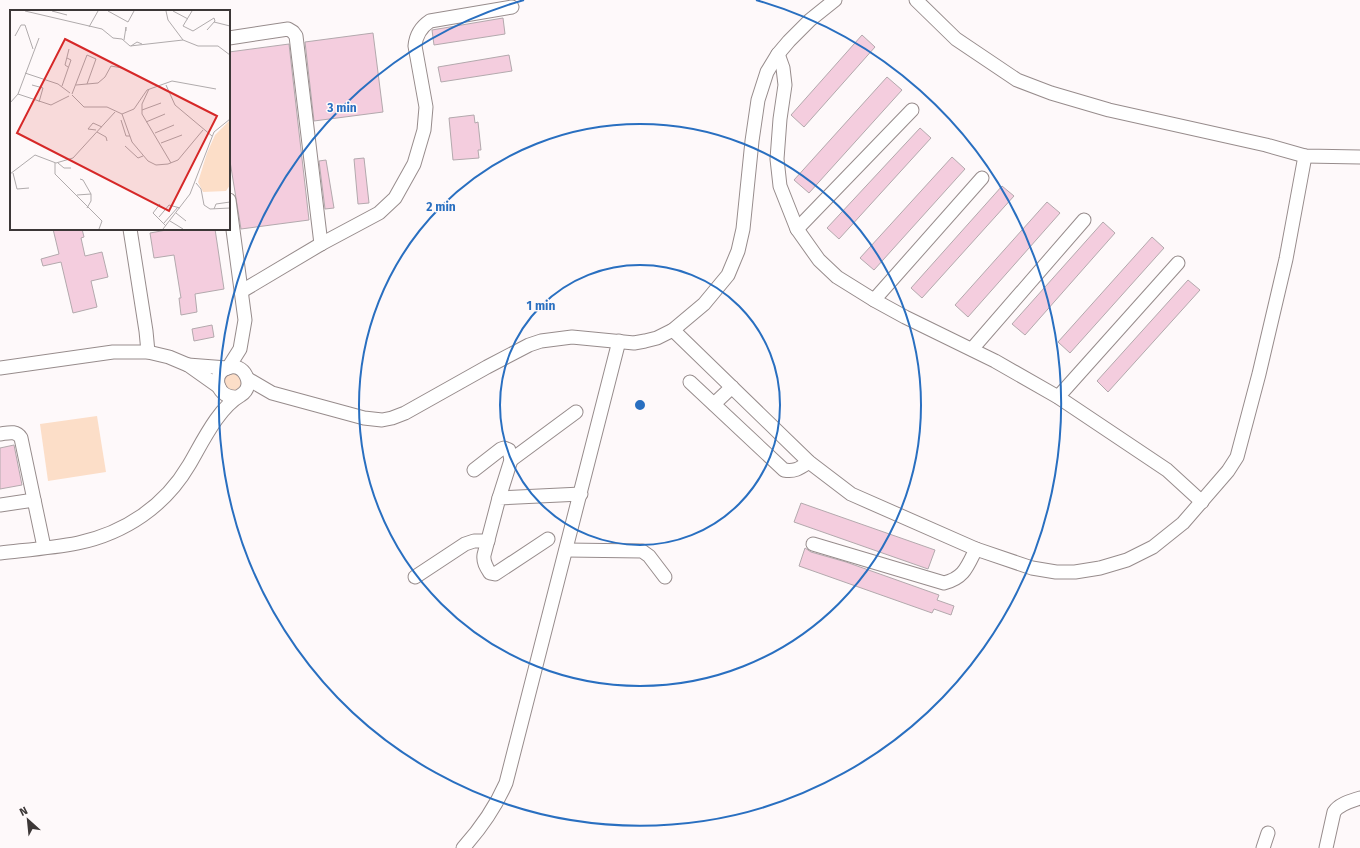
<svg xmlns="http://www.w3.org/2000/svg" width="1360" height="848" font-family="'Fira Sans',sans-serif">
<rect width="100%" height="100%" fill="#fef9fa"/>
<g fill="#fcdec8">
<path d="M228 373 239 374 242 385C236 391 234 392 226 389L223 378Z"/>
<polygon points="97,416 106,472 48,481 40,424"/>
</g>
<g fill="#f4cdde" stroke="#b3a9ad">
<polygon points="503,18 505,34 434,45 432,30"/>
<polygon points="373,33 383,112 314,121 305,42"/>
<polygon points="862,35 875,47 804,127 791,115"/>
<polygon points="289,44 309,220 241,229 229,155 229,52"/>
<polygon points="509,55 512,71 441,82 438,67"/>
<polygon points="887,77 902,90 809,193 794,180"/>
<polygon points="474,115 475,123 478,122 481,150 478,150 479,158 453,160 449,118"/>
<polygon points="920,128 931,138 839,239 827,228"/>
<polygon points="952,157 965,169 874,270 860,258"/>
<polygon points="364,158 369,203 358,204 354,159"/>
<polygon points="326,160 334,208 325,209 319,161"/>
<polygon points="1002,186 1014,196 922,298 911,288"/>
<polygon points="1047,202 1060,213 968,317 955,305"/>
<polygon points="1103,222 1115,233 1025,335 1012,324"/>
<polygon points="53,229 82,229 84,237 81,238 85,256 102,252 108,277 91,281 97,307 73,313 61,262 43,266 41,259 59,254"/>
<polygon points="172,229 215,229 224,289 195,294 197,312 181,315 179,298 181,298 174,255 154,258 150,233"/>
<polygon points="1152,237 1164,248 1070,353 1058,342"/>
<polygon points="1188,280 1200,290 1108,392 1097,381"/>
<polygon points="212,325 214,337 194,341 192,329"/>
<polygon points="14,445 22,485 0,489 0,448"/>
<polygon points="801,503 935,550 928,569 794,522"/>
<polygon points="805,548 811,552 846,562 939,595 937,600 954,606 951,615 934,609 932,613 799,566"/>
</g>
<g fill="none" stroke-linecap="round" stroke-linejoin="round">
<g stroke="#978c8c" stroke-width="15">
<g id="minor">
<polyline points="916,0 956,39 1017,80 1051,93 1109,110 1266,145 1305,156 1360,157"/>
<polyline points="229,38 288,29 293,32 296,36 321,244"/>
<polyline points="778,54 783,68 785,85 780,119 777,159 780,186 797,229 819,260 837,277 874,300 905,317 995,361 1058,397 1167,470 1202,502"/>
<polyline points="130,229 146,331 148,352"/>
<polyline points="797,229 912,110"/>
<path d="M242 291 321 244 379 213 395 198 414 164 424 130 426 107 415 46C416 35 421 27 430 21L512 7"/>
<polyline points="874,300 982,178"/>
<polyline points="673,330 809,462 851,494 976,549 1032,568 1056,572 1075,572 1100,568 1127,560 1153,547 1183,523 1228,471 1237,457 1259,374 1286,259 1305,156"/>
<polyline points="972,349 1084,220"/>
<polyline points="188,365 227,368"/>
<polyline points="0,368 113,352 148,352 169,357 188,365 219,387"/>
<polyline points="228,368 240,349 245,320 229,200"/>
<polyline points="248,379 272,393 364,418 382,420 392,418 405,413 487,367 529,345 541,341 572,337 634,343 645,341 657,338 673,330 704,304 728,275 738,251 743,229 752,141 758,100 767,72 778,54 789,41 810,20 835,0"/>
<path d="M690 382 784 470C795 472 800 468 809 462"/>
<polyline points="1058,397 1178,263"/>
<polyline points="714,404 732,387"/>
<path d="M0 434C8 433 16 430 21 438L44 547"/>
<polyline points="511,460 576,412"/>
<polyline points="474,470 501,449 504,448 509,450 511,460 499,498"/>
<polyline points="0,505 34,500"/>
<path d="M548 539 495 574 490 573C486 567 483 562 484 555L499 498 581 494"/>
<path d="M813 544 944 583C964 578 967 567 976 549"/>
<polyline points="566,550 642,551 649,556 665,577"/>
<path d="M0 553C26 550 53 548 78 543 125 533 165 506 189 465 202 443 218 408 241 395 256 386 244 361 227 368 210 375 218 399 237 397"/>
<polyline points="415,577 465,544 474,541 488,541"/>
<path d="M463 848C481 828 495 808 506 783L619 341"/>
<polyline points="1263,848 1268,833"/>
<path d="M1326 848 1334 812C1339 804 1351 801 1360 798"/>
</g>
</g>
<use href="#minor" stroke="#fff" stroke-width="13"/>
</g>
<g fill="none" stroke="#296fc0" stroke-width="2">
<circle cx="640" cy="405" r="140"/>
<circle cx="640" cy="405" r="281"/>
<path d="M756 0A421 421 0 1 1 524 0"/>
</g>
<g transform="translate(10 10)">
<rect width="220" height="220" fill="#fef9fa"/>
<path d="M220 110V175L216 181 193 182 188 172 197 143 205 125Z" fill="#fcdec8"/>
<path fill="none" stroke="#b0abac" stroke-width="1" d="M15 1 92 19 103 28 112 29 120 36 173 30M42 1 57 5M98 1 118 12 124 1M156 1 158 10 173 30 188 36H208L220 45M163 1 178 9M182 1 173 16 183 21 204 8 205 11 197 20M204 12 220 16M79 17 88 1M5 26 11 15H15L23 39M114 30 116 17V21M121 36 127 32 132 34M58 57 55 55 59 39M15 63 48 74 60 83M22 75 33 78 29 92M66 75 88 73 95 67 101 56 112 58M156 75 165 95 202 126M52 76 61 50 57 48M139 79 132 94V104L161 153M8 84 41 95 59 86M62 84 77 45 86 49 77 74M62 85 74 97H97L112 104 124 99 137 80 162 71 206 79M0 93 8 84 29 28M132 100 151 93M112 104 122 132 138 151 146 155 158 154 168 150 193 120M111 110 116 126H120M136 112 155 104M86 120 78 119 83 113 92 117M87 122 96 127 97 131M145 123 164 115M151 133 172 125M115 136 128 148 133 146M45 153V164L92 211 89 219M48 153 54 158H61M3 163 7 179M0 164 25 145 46 153 63 148 105 102M70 169 73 170 81 184V191L77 198M186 173 191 179 194 195 200 199 220 198M7 179 19 178M67 185 81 184M150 194 143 203 156 216M204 199 206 194 220 192M166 203 176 211M149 207 159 195 170 198M160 211 173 219M154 213 168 197M153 219 180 184 204 122 220 109"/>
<path fill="#d62828" fill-opacity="0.15" stroke="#d62828" stroke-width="2" d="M55 29 207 106 159 201 7 123Z"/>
<rect width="220" height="220" fill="none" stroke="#3c3737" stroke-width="2"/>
</g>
<circle cx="640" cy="405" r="6" fill="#296fc0" stroke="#fef9fa" stroke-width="2"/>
<g font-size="12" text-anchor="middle" font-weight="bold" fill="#296fc0" stroke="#fef9fa" stroke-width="3" stroke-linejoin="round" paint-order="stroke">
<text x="342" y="112">3 min</text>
<text x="441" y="211">2 min</text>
<text x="541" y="310">1 min</text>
</g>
<g transform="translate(28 820) rotate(333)" stroke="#fef9fa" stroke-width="3" paint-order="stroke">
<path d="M0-3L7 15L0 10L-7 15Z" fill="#3c3737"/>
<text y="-6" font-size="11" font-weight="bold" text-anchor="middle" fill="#3c3737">N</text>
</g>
</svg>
